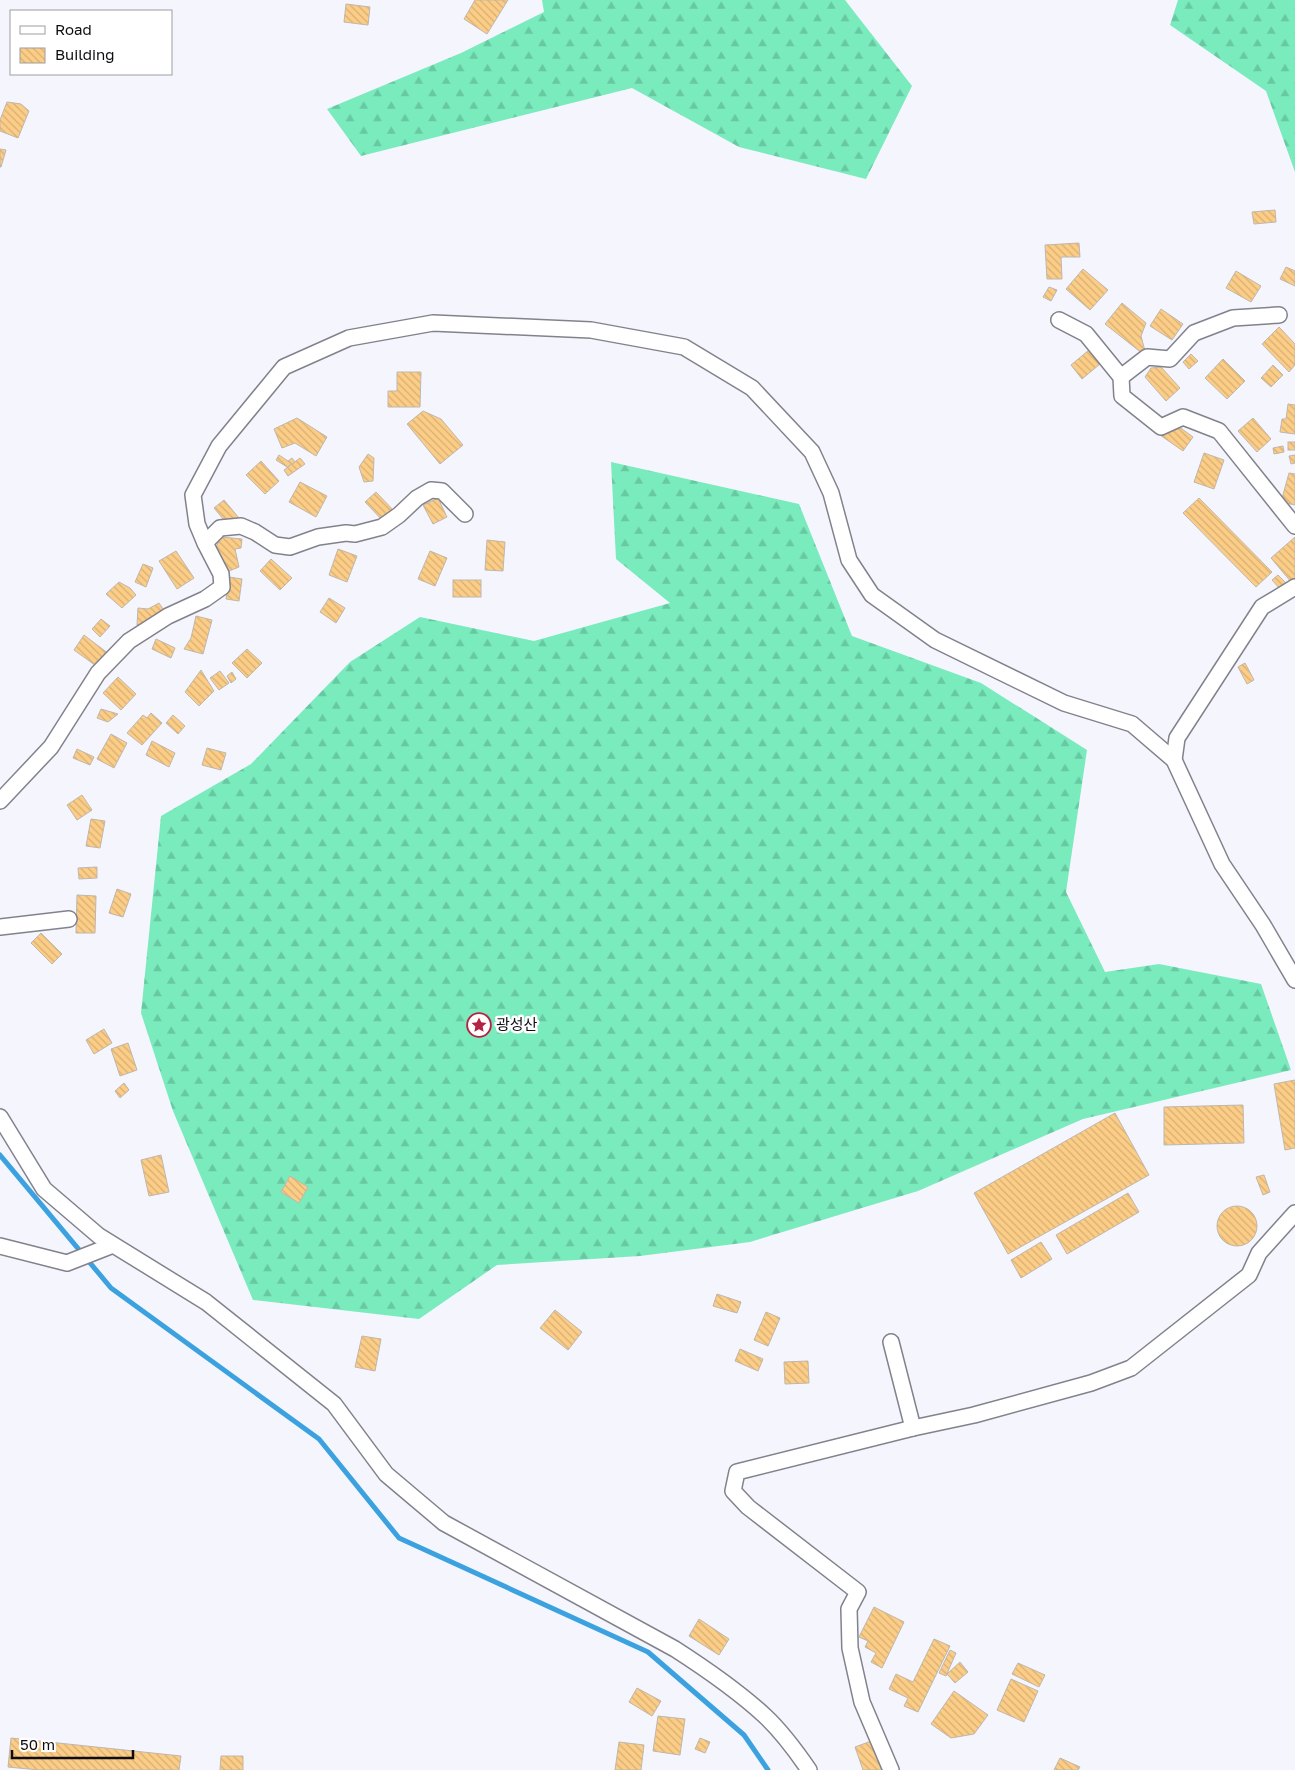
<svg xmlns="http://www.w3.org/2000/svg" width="1295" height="1770" font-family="'Golos Text','Noto Sans KR',sans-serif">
<defs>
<pattern id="forest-firs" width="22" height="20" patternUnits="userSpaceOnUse" patternTransform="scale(1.25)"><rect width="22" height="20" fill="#79ebbd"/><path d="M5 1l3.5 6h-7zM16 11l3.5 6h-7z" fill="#67c8a1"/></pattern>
<pattern id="building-back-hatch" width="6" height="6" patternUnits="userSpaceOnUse" patternTransform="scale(1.25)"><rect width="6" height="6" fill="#fccd86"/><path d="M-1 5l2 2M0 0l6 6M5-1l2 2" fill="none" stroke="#d7af73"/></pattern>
</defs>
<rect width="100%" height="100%" fill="#f5f5fe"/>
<g fill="url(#forest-firs)">
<polygon points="542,0 845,0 912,86 866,179 739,147 632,88 361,156 327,109 461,53 544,12"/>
<polygon points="1178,0 1295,0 1295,172 1266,91 1170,25"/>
<polygon points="611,462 799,504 852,636 981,683 1087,750 1066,892 1105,972 1159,964 1261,984 1291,1070 1083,1119 918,1191 750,1242 640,1256 497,1265 419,1319 253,1300 173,1111 141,1013 161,816 251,764 350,662 420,617 534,641 670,603 616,559"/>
</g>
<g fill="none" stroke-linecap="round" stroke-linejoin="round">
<polyline stroke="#3ca2df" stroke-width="5" points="0,1155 111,1288 319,1439 399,1538 648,1652 744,1735 768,1770"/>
</g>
<g fill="url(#building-back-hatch)" stroke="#beb7ae">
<polygon points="475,0 508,0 487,34 464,19"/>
<polygon points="346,4 370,7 368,25 344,22"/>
<polygon points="7,102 21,104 29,111 18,138 0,131 0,120"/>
<polygon points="0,149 6,150 1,167 0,167"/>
<polygon points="1275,210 1276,222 1254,224 1252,212"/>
<polygon points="1079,243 1080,257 1061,257 1062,279 1047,279 1045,245"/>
<polygon points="1286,267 1295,271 1295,286 1280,279"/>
<polygon points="1083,269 1108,290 1090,310 1066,289"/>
<polygon points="1236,271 1261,286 1251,302 1226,288"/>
<polygon points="1049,287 1057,290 1051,301 1043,297"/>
<polygon points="1122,303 1146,323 1141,336 1145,351 1143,354 1105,324"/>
<polygon points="1161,309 1183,324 1172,340 1150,326"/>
<polygon points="1279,327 1295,344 1295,365 1289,372 1262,344"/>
<polygon points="1089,350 1100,364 1082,379 1071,365"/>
<polygon points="1191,354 1198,361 1189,369 1183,362"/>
<polygon points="1223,359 1245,381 1227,399 1205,378"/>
<polygon points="1273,365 1283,375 1271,387 1261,378"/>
<polygon points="1161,367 1180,388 1166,401 1145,377 1151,368"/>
<polygon points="397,372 421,372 420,407 388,407 388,391 397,391"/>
<polygon points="1288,404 1295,405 1295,434 1280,432 1282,419 1286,419"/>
<polygon points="423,411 441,419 463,445 440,464 407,424"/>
<polygon points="297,418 327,437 316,456 295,443 282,448 274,429"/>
<polygon points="1253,418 1271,439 1257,452 1238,431"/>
<polygon points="1178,426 1193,437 1183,451 1160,435"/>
<rect x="1288" y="442" width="7" height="8"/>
<polygon points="1283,446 1284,452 1274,454 1273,448"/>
<polygon points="1204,453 1224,460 1214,489 1194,482"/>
<polygon points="368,454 374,458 373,481 364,482 359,467"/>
<polygon points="279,455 288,461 292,458 295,462 287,467 276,460"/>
<polygon points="1295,455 1295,463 1291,464 1289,456"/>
<polygon points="300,458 305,464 288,476 284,470"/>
<polygon points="261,461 279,481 265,494 246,475"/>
<polygon points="1289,473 1295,474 1295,505 1281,502"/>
<polygon points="300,482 327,496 316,517 289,502"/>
<polygon points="376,492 395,512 384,522 365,502"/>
<polygon points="438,498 447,517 433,524 423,505"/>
<polygon points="1199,498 1272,572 1256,587 1183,513"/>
<polygon points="224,500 239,518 229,526 214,508"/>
<polygon points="221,537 242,539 241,548 235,549 239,567 229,571 215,549"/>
<polygon points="1295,537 1295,580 1292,583 1271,558"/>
<polygon points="487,540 505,542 503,571 485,570"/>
<polygon points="338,549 357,556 347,582 329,575"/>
<polygon points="176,551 194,578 177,589 159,561"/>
<polygon points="430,551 447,558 435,586 418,579"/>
<polygon points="271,559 292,578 280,590 260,571"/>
<polygon points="143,564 153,568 146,587 135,582"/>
<polygon points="1278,575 1287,584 1281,590 1272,580"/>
<polygon points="229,577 242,579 239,601 226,599"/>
<rect x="453" y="580" width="28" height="17"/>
<polygon points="119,582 130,588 136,595 122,608 106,594"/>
<polygon points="329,598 345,608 336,623 320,612"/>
<polygon points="159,603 165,612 152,621 137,625 138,608 148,609"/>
<polygon points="196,616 212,620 203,654 184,649 191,638"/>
<polygon points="101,619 110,626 100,637 92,629"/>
<polygon points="84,635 109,654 99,668 74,650"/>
<polygon points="156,639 175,648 171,658 152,649"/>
<polygon points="247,649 262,663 247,678 232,663"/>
<polygon points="1245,663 1254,680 1247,684 1238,667"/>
<polygon points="201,670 214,691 199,706 185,692"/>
<polygon points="220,671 229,683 219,690 210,678"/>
<polygon points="232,672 236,679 231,683 227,676"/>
<polygon points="118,677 136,694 121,710 103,693"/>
<polygon points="101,709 118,714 108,722 97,718"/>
<polygon points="151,713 162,723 142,745 127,733 143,715 147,718"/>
<polygon points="173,715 185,726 178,734 166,723"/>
<polygon points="111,734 127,743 114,768 97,759"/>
<polygon points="152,741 175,753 169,767 146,755"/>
<polygon points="207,748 226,753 221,770 202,765"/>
<polygon points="77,749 94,757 90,765 73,758"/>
<polygon points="82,795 92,810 77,820 67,805"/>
<polygon points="91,819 105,821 100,848 86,846"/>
<polygon points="97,867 97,878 79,879 78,868"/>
<polygon points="117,889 131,894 123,917 109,913"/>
<polygon points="77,895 96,896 95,933 76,933"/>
<polygon points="41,933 62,954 52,964 31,943"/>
<polygon points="104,1029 112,1043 94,1054 86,1040"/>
<polygon points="128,1043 137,1070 120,1076 111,1049"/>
<polygon points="1295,1080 1295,1148 1285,1150 1274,1084"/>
<polygon points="124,1083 129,1090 120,1098 115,1091"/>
<polygon points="1243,1105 1244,1143 1164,1145 1164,1107"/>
<polygon points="1115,1113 1149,1175 1008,1254 974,1193"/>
<polygon points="161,1155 169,1192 149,1196 141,1160"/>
<polygon points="1264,1175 1270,1192 1263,1195 1256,1177"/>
<polygon points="290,1176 308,1187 299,1203 281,1192"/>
<polygon points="1128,1193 1139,1212 1067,1254 1056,1235"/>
<circle cx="1237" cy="1226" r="20"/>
<polygon points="1041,1242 1052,1259 1021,1278 1011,1260"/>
<polygon points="717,1294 741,1302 737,1313 713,1306"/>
<polygon points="555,1310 582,1332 568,1350 540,1328"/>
<polygon points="766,1312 780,1318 768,1346 754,1340"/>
<polygon points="362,1336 381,1339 375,1371 355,1367"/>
<polygon points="740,1349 763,1359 758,1371 735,1361"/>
<polygon points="808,1361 809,1383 785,1384 784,1362"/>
<polygon points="874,1607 904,1622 882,1668 871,1662 876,1653 865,1647 868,1641 859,1637"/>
<polygon points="699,1619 729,1639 719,1655 689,1636"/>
<polygon points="934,1639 950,1646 918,1712 904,1706 908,1698 889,1689 896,1674 913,1682"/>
<polygon points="950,1650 956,1653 946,1676 939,1673"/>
<polygon points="960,1662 968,1672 955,1683 947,1674"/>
<polygon points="1018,1663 1045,1675 1039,1687 1012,1674"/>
<polygon points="1011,1679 1038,1691 1024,1722 997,1710"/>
<polygon points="637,1688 661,1701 652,1716 629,1702"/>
<polygon points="954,1691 988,1715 974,1734 951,1738 931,1724"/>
<polygon points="658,1716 685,1719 680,1755 653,1751"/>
<polygon points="11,1738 181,1756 179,1770 39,1770 8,1767"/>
<polygon points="700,1738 710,1742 705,1753 695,1749"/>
<polygon points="874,1740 885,1770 863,1770 855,1747"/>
<polygon points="619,1742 644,1745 641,1770 615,1770"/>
<polygon points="221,1756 243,1756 243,1770 220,1770"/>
<polygon points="1060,1758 1080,1767 1078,1770 1054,1770"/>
</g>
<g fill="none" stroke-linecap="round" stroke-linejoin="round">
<g stroke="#82828c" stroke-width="18">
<g id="minor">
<polyline points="1059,320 1086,334 1121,377 1122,396 1161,427 1183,417 1219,431 1295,526"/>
<polyline points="1121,377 1147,357 1170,359 1194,333 1233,318 1279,315"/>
<polyline points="205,543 220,528 241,526 255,532 275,545 290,547 318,537 346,533 355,534 382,527 399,515 417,498 431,490 442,491 465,514"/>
<polyline points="1174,760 1177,738 1262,607 1295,587"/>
<polyline points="0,801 51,747 98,673 129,641 168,616 205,599 222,587 221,574 205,543 197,524 193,495 219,446 284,367 349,338 433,323 591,330 684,347 752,388 812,452 831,493 849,560 872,595 935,640 1064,703 1132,724 1174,760 1222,864 1263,925 1295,980"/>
<polyline points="0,927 69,919"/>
<path d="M0 1117 44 1189 99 1236 206 1302 334 1404 386 1474 444 1523 675 1649C706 1669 738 1691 765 1716 782 1732 796 1751 809 1770"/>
<polyline points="0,1246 67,1263 113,1245"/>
<polyline points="891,1342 913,1428"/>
<polyline points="891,1770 862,1702 850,1648 849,1609 858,1592 748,1507 733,1491 737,1472 913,1428 974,1415 1091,1383 1131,1368 1249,1275 1259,1253 1295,1213"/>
</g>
</g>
<use href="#minor" stroke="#fff" stroke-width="15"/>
</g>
<defs>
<g id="sight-ring" transform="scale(1.25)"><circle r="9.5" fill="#fff" stroke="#b52342" stroke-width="1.5"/><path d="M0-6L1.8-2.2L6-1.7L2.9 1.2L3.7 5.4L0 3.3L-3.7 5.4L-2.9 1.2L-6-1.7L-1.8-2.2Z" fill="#b52342"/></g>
</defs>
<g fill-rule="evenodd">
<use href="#sight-ring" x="479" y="1025"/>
</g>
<g text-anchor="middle" stroke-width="5" stroke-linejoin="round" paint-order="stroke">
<g font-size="15" fill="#0e0d11" stroke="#fff" text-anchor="start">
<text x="496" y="1030">광성산</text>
</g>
</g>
<rect x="10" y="10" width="162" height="65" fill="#ffffff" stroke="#9f9ea0"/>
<rect x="20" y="26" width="25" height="8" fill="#ffffff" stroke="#9f9ea0"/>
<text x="55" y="35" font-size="15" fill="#0e0d11">Road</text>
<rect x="20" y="48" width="25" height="15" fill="url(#building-back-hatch)" stroke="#9f9ea0"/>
<text x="55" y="60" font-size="15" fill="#0e0d11">Building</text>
<path d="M12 1750v8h121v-8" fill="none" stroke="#0e0d11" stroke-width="2.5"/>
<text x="20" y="1750" font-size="15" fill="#0e0d11" stroke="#ffffff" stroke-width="4" paint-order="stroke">50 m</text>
</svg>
